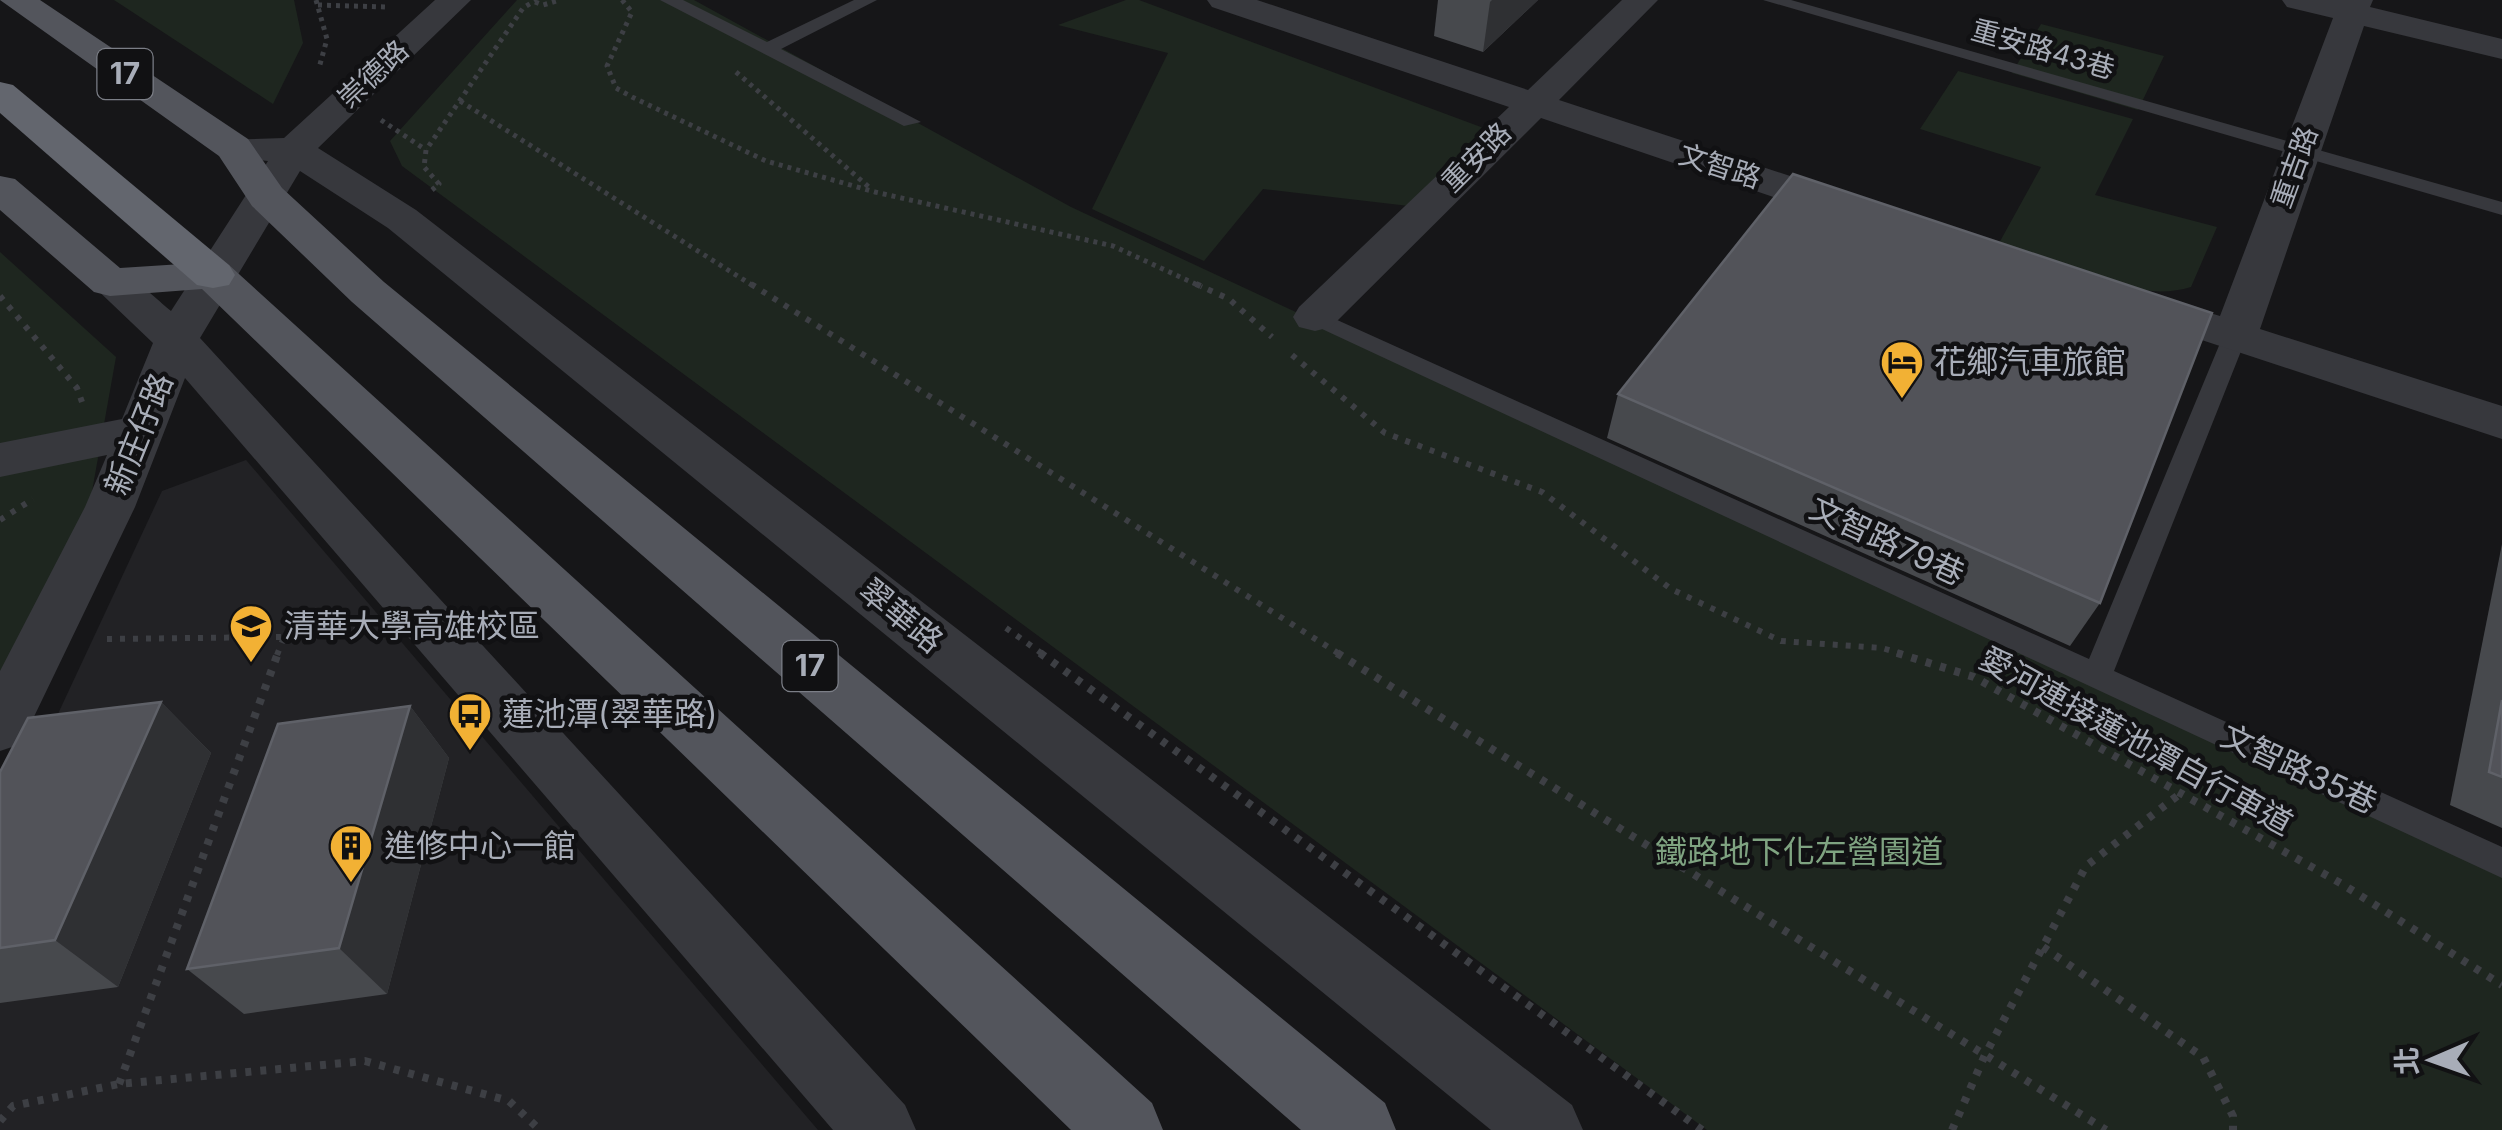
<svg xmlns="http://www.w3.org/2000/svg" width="2502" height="1130" font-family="Inter,'Noto Sans TC',sans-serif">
<rect width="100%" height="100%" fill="#161618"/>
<polygon fill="#222225" points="246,460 818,1130 0,1130 0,838 162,491"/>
<g fill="#1e261f">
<polygon points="114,0 294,0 303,43 273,104"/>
<polygon points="517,0 694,0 1071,207 2502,875 2502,1130 1707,1130 402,166 390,141"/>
<polygon points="1126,0 1139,0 1489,130 1409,206 1263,189 1204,261 1092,209 1168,53 1058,25"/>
<polygon points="2041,24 2164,56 2138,110 2012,73"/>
<path d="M1958 71 2133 119 2095 195 2217 227 2191 287C2135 305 2053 263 1998 245L2041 167 1920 129Z"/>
<polygon points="0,252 116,357 91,497 0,677"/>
</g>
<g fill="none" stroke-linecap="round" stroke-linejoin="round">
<g stroke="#3d3f44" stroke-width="5" stroke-dasharray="4 5" stroke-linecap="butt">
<polyline points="316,0 327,39 319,68"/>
<polyline points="622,0 632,12 607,66 616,88 632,97 766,161 875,192 1113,246 1202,287"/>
<polyline points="535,2 543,5 560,0"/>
<polyline points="318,5 386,7"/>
<polyline points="736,72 870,188"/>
<polyline points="460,101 755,287"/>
<polyline points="381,120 426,150"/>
<polyline points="432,190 439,184 424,167 426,150 523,8 536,0"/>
</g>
<g stroke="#3d3f44" stroke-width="6" stroke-dasharray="5 8" stroke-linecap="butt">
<polyline points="751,284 1341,655"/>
<polyline points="1196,284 1229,299 1272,337"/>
<polyline points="0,296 77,388 82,402"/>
<polyline points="1292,355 1385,433 1542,492 1671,589 1781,641 1882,648 1905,655"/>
<polyline points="0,520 33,499"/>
<polyline points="1006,628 1044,655"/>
<polyline points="107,639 284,637 358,630"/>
<polyline points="277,655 284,637"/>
</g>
<g stroke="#3d3f44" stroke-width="8" stroke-dasharray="6 9" stroke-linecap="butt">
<polyline points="1040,653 1702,1130"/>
<polyline points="1337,653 2106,1130"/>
<polyline points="1897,653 1974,677 2342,884 2502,985"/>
<polyline points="2043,947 2203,1057 2233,1116 2233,1130"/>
<polyline points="119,1084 278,653"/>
<polyline points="0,1121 13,1106 119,1084 365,1061 509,1101 540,1130"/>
<polyline points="1952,1130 1985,1055 2086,866 2181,793"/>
</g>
<g fill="#37383d" fill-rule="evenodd">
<polygon points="660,0 683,0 767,42 854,0 877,0 781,49 921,122 904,126"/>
<polygon points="1763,0 1791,0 2502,202 2502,215"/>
<polygon points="1315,310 2089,659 2223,336 2235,329 2243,331 2247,336 2114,671 2502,847 2502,878 1307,322 1303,317"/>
</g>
<g fill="#37383d" fill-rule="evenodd">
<path d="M435 0H471L318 148 416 210 1572 1105 1583 1130H1491L388 228 300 171 200 338 905 1105 916 1130H833L185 378 135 507 29 727 21 744 0 751V671L85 507 107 455 0 477V443L122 419 153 343 89 282 95 273C127 265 147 292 171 311L268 161 220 156 215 148 220 140 284 138Z"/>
<polygon points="1207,0 1257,0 1528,90 1622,0 1658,0 1559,100 1863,200 1869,209 1863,218 1849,221 1835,218 1541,118 1331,327 1315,331 1299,327 1293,317 1299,307 1509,107 1212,7"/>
<polygon points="2282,0 2373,0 2370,7 2502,39 2502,59 2364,26 2260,329 2502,406 2502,439 2126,315 2119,305 2126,295 2141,292 2220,316 2333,18 2287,7"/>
</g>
<g fill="#53555c" fill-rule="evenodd">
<polygon points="0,0 40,0 248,139 282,188 384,282 1385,1103 1396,1130 1301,1130 352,302 252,206 219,156"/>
<polygon points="0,176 15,179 120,268 213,262 229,265 1152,1103 1163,1130 1071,1130 202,289 110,296 94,292 0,210"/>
</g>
<polygon fill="#63666e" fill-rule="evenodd" points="0,82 13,85 229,265 235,275 229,285 213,288 197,285 0,113"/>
</g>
<g fill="#47494d">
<polygon points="1438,0 1538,0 1483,52 1434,36"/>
<polygon points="1618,394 2100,603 2070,646 1607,438"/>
<polygon points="2502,544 2502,828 2450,805"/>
<polygon points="161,702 211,753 118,987 0,1003 0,772"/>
<polygon points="410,706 449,758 387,994 244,1014 187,969"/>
</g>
<g fill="#2f3033">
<polygon points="1492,0 1538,0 1483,52 1490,2"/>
<polygon points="161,702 211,753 118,987 55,940"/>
<polygon points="410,706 449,758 387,994 339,948"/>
</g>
<g fill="#525359" stroke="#5f6168" stroke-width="2.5">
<polygon points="1793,174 2212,313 2100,603 1618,394"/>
<polygon points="2502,700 2502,777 2489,772"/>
<polygon points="161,702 55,940 0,948 0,772 28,718"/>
<polygon points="410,706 339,948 187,969 278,724"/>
</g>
<defs>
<g id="hotel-pin" transform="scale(2.25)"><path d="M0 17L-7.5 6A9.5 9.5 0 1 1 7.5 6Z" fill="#f2b134" stroke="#111113"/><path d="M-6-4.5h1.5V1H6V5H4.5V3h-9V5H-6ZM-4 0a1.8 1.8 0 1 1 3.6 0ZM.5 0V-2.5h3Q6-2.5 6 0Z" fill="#111"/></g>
<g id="university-pin" transform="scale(2.25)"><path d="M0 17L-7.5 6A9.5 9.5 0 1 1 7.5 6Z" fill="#f2b134" stroke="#111113"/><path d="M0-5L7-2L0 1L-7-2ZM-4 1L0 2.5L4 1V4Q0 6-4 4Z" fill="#111"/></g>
<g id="bus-pin" transform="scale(2.25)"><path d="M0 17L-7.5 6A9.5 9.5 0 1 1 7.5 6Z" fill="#f2b134" stroke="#111113"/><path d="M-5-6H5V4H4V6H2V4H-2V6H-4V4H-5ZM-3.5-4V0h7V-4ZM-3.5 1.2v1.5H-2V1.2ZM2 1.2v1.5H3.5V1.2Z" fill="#111"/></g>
<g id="building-pin" transform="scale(2.25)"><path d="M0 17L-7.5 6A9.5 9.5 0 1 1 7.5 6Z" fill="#f2b134" stroke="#111113"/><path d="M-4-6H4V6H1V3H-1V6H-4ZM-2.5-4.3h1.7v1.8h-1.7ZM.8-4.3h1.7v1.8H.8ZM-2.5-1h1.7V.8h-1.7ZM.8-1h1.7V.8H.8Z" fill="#111"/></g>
</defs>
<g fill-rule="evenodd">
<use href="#hotel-pin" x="1902" y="362"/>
<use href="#university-pin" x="251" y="626"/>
<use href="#bus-pin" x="470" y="714"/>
<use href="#building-pin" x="351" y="846"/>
</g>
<g text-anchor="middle" stroke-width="9" stroke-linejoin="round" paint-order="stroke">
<g font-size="28" fill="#a8adb8" stroke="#111113">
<text transform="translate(2043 49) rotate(16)" y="10">重安路43巷</text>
<text transform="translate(373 74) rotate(-43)" y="10">崇德路</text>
<text transform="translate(1476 157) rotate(-45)" y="10">重安路</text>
<text transform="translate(1720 166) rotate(18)" y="10">文智路</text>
<text transform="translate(2294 167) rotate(-70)" y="10">重吉路</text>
</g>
<g fill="#111113" stroke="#7b7e86" stroke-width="2.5">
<rect x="97.5" y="49" width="55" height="50" rx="8"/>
<rect x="782.5" y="641" width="55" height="50" rx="8"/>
</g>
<g font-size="30" font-weight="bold" fill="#a8adb8">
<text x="125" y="84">17</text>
<text x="810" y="676">17</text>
</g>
<g font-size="32" fill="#a8adb8" stroke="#111113" text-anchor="start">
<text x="1934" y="373">花鄉汽車旅館</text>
<text x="284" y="637">清華大學高雄校區</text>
<text x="502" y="725">蓮池潭(翠華路)</text>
<text x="384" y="857">進修中心一館</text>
</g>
<g font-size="32" fill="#a8adb8" stroke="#111113">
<text transform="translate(139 434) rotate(-68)" y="11">新庄仔路</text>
<text transform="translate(1887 541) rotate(25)" y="11">文智路79巷</text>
<text transform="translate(901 616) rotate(39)" y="11">翠華路</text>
<text transform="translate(2136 741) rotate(29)" y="11">愛河連接蓮池潭自行車道</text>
<text transform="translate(2299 769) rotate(25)" y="11">文智路35巷</text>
</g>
<g font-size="32" fill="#7fa381" stroke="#111113">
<text x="1799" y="863">鐵路地下化左營園道</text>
</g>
</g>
<g transform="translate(2432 1060) rotate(268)" stroke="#111113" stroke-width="8" paint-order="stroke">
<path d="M0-8L18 38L0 25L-18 38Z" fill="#a8adb8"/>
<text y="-15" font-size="28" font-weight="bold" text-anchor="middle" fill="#a8adb8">北</text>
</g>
</svg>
